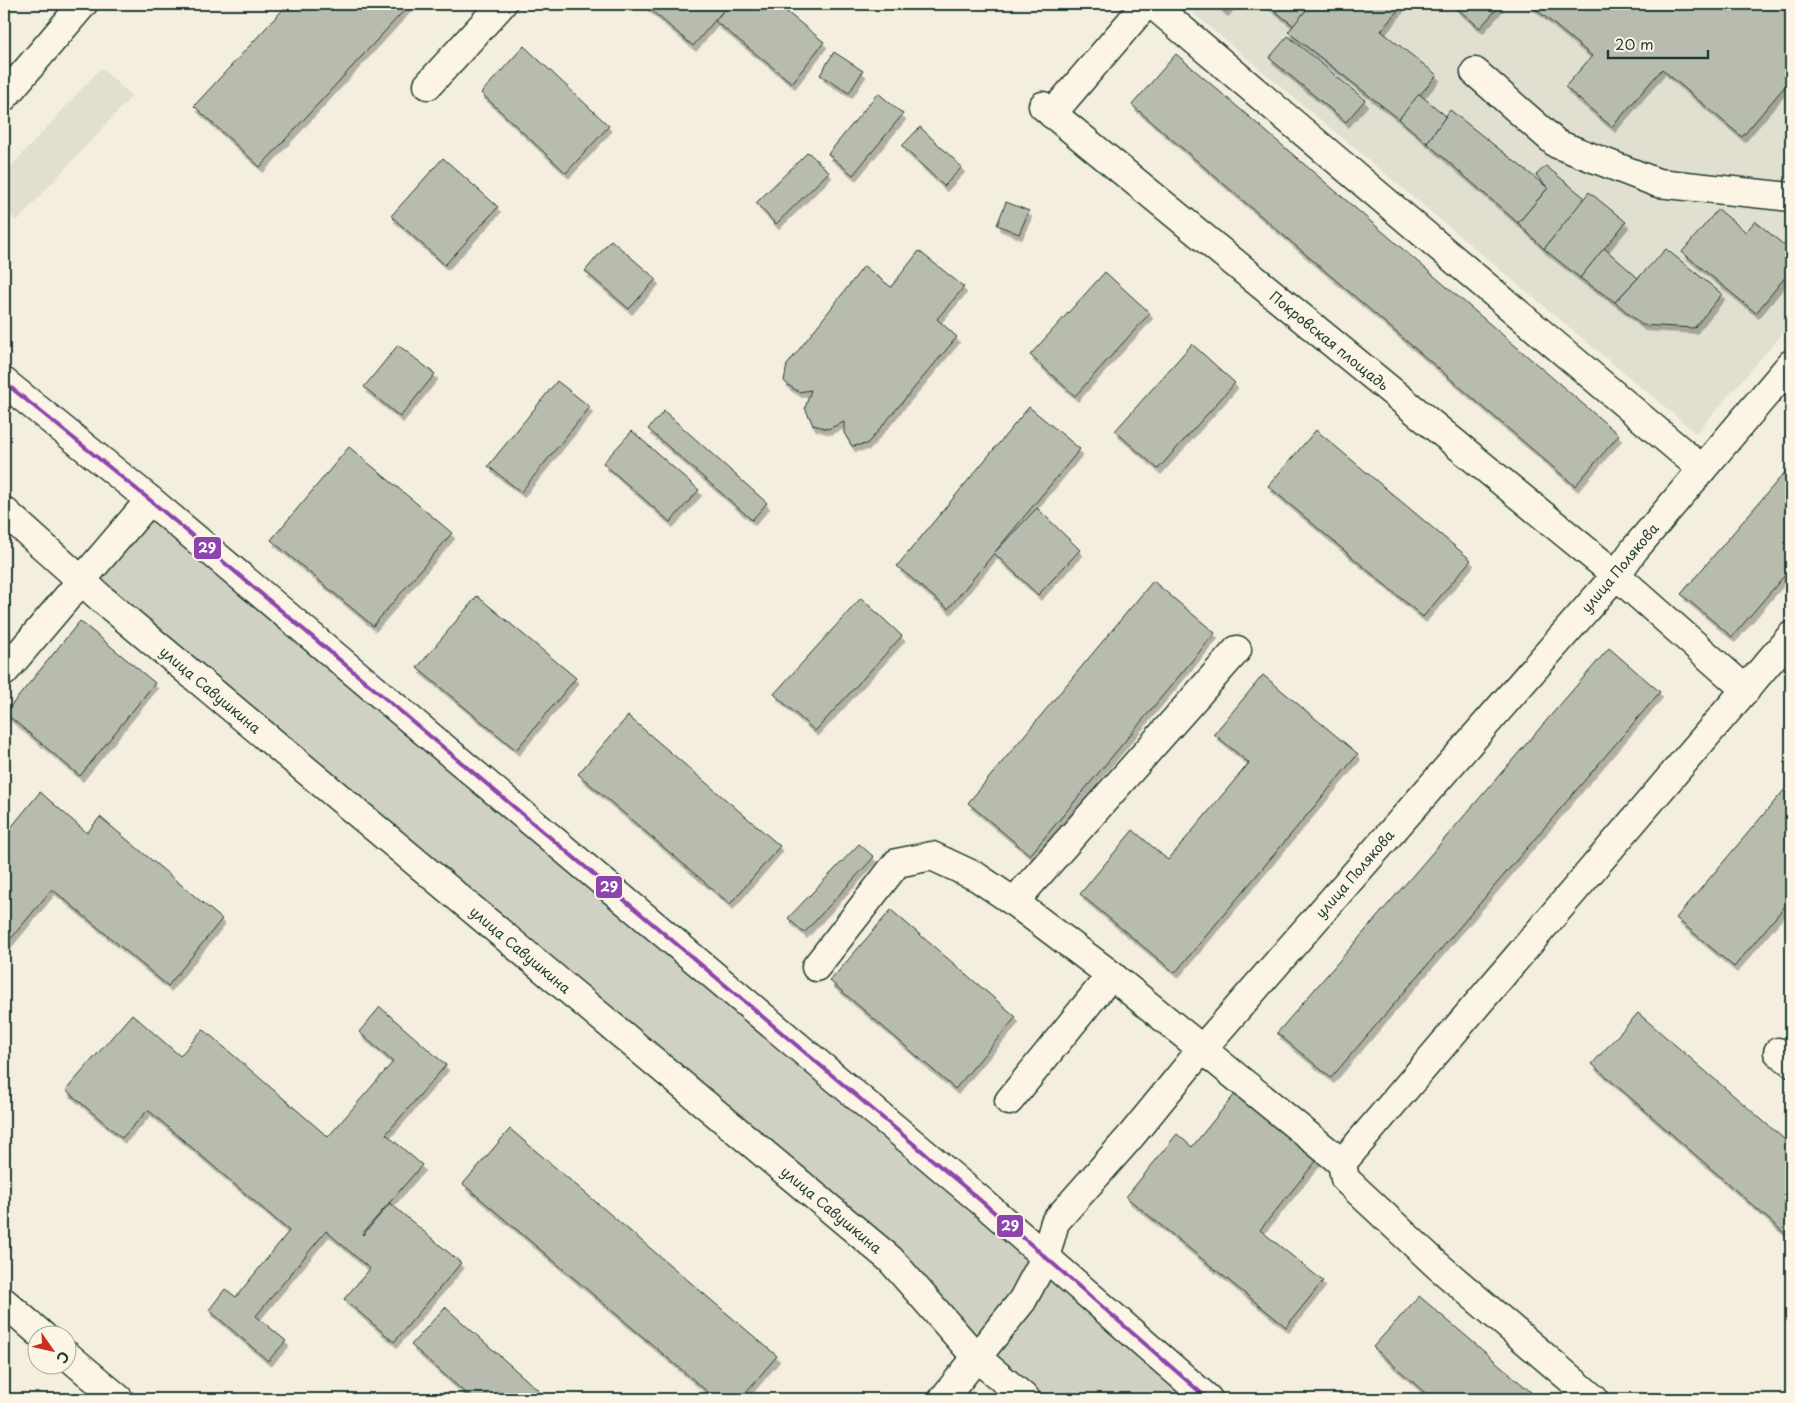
<svg xmlns="http://www.w3.org/2000/svg" width="1795" height="1403" font-family="'Playpen Sans',sans-serif">
<defs>
<filter id="shadow"><feDropShadow dx="3" dy="5.5" stdDeviation="0" flood-color="#0004"/></filter>
</defs>
<rect width="100%" height="100%" fill="#f3eede"/>
<filter id="ink" filterUnits="userSpaceOnUse"><feTurbulence type="fractalNoise" baseFrequency=".02" numOctaves="2"/><feDisplacementMap in="SourceGraphic" scale="10" xChannelSelector="R" yChannelSelector="G"/><feConvolveMatrix kernelMatrix="1 2 1 2 8 2 1 2 1" color-interpolation-filters="sRGB"/></filter>
<g filter="url(#ink)">
<g fill="#e1dfd0">
<polygon points="1182,4 1791,4 1791,324 1696,433"/>
<polygon points="101,68 132,96 17,221 4,209 4,174"/>
</g>
<polygon fill="#d0d1c2" stroke="#78877b" points="150,500 1208,1399 1026,1399 890,1259 81,581"/>
<g fill="#b8bcae" stroke="#1f3d34" filter="url(#shadow)">
<polygon points="288,4 410,4 260,167 194,106"/>
<polygon points="644,4 729,4 693,46"/>
<polygon points="729,4 777,4 824,42 792,83 715,21"/>
<polygon points="1217,4 1231,4 1225,11"/>
<polygon points="1266,4 1311,4 1294,26"/>
<polygon points="1311,4 1398,4 1401,6 1381,31 1437,75 1399,119 1288,32"/>
<polygon points="1452,4 1501,4 1480,28"/>
<polygon points="1530,4 1791,4 1791,79 1742,137 1662,69 1612,127 1565,87 1592,56"/>
<polygon points="1288,36 1365,100 1346,122 1269,58"/>
<polygon points="524,46 609,126 566,173 481,93"/>
<polygon points="834,52 863,71 849,93 820,75"/>
<polygon points="1176,54 1619,435 1575,486 1132,105"/>
<polygon points="878,93 903,114 853,175 828,154"/>
<polygon points="1419,94 1446,116 1427,143 1399,119"/>
<polygon points="1450,110 1548,188 1518,223 1427,143"/>
<polygon points="920,127 962,167 944,186 902,146"/>
<polygon points="808,152 829,172 776,224 756,203"/>
<polygon points="443,158 498,207 445,265 391,216"/>
<polygon points="1546,166 1585,198 1544,249 1518,223 1548,188 1536,175"/>
<polygon points="1589,192 1626,222 1580,278 1544,249"/>
<polygon points="1006,202 1029,211 1019,234 997,225"/>
<polygon points="1718,209 1746,232 1755,221 1791,251 1791,270 1756,313 1682,252"/>
<polygon points="611,240 656,279 629,309 585,271"/>
<polygon points="1604,248 1638,278 1615,302 1580,278"/>
<polygon points="1666,249 1722,294 1694,328 1642,325 1615,302"/>
<polygon points="919,251 964,287 937,319 957,337 867,444 852,446 844,433 844,422 828,429 813,425 805,408 811,390 799,392 788,385 784,381 787,365 864,266 891,287"/>
<polygon points="1105,272 1150,313 1075,396 1030,355"/>
<polygon points="1192,344 1235,383 1158,469 1115,431"/>
<polygon points="398,345 435,374 400,417 364,387"/>
<polygon points="557,381 590,407 521,492 488,466"/>
<polygon points="1029,407 1080,449 948,609 897,566"/>
<polygon points="664,411 767,503 752,520 648,429"/>
<polygon points="1316,430 1471,560 1423,617 1268,486"/>
<polygon points="632,431 699,490 670,522 603,463"/>
<polygon points="349,447 452,533 373,626 271,540"/>
<polygon points="1791,465 1791,568 1732,637 1681,594"/>
<polygon points="1037,508 1080,550 1038,595 994,553"/>
<polygon points="1153,581 1215,633 1030,855 968,803"/>
<polygon points="477,596 576,678 516,750 417,668"/>
<polygon points="861,598 902,636 815,731 774,694"/>
<polygon points="80,621 155,683 80,776 5,713"/>
<polygon points="1609,648 1660,692 1331,1078 1277,1033"/>
<polygon points="1263,675 1358,754 1175,973 1080,894 1133,830 1168,860 1249,763 1214,734"/>
<polygon points="628,716 780,846 730,904 578,774"/>
<polygon points="1791,782 1791,899 1734,967 1676,918"/>
<polygon points="40,792 87,833 100,817 222,919 168,986 52,889 4,947 4,836"/>
<polygon points="859,844 874,857 804,933 788,918"/>
<polygon points="891,910 1016,1017 955,1089 830,981"/>
<polygon points="380,1007 446,1065 386,1134 422,1165 362,1234 363,1235 390,1203 461,1263 394,1342 344,1299 370,1269 326,1231 256,1316 286,1341 268,1361 209,1310 225,1289 236,1297 289,1231 148,1110 122,1138 66,1090 132,1014 180,1056 203,1029 328,1137 393,1062 359,1032"/>
<polygon points="1638,1013 1791,1145 1791,1239 1592,1064"/>
<polygon points="1235,1094 1317,1160 1260,1230 1323,1281 1286,1327 1126,1197 1177,1134 1192,1147"/>
<polygon points="510,1129 777,1356 740,1399 716,1399 463,1184"/>
<polygon points="1419,1296 1473,1342 1539,1399 1432,1399 1373,1347"/>
<polygon points="445,1307 548,1399 472,1399 411,1345"/>
</g>
<g fill="none" stroke-linecap="round" stroke-linejoin="round">
<g stroke="#1f3d34" stroke-width="31">
<g id="minor">
<polyline points="1152,4 1702,469"/>
<polyline points="1475,72 1557,144 1658,183 1791,197"/>
<polyline points="428,85 502,4"/>
<polyline points="1043,106 1616,575 1746,690"/>
<polyline points="1052,114 1146,4"/>
<polyline points="4,672 81,581"/>
<polyline points="1014,902 1237,650"/>
<polyline points="816,967 897,863 932,856 977,877 1014,902 1111,975"/>
<polyline points="1778,1052 1791,1062"/>
<polyline points="1009,1101 1111,975 1342,1163 1791,636"/>
<polyline points="1342,1163 1345,1179 1437,1265 1594,1399"/>
<polyline points="943,1399 1022,1301 1045,1258 1055,1222 1131,1136 1202,1049 1616,575 1634,550 1791,364"/>
</g>
</g>
<g stroke="#1f3d34" stroke-width="31">
<g id="major">
<polyline points="4,1302 43,1336"/>
<polyline points="68,1356 119,1399"/>
</g>
</g>
<g stroke="#1f3d34" stroke-width="31">
<g id="highway">
<polyline points="4,97 83,4"/>
<polyline points="4,382 150,500 980,1200 1208,1399"/>
<polyline points="4,511 103,600 890,1259 976,1357 1026,1399"/>
<polyline points="81,581 150,500"/>
</g>
</g>
<use href="#minor" stroke="#fcf5e5" stroke-width="28"/>
<use href="#major" stroke="#fcf5e5" stroke-width="28"/>
<use href="#highway" stroke="#fcf5e5" stroke-width="28"/>
<g stroke="#fcf5e5" stroke-width="8">
<polyline id="bus-1" points="4,382 150,500 980,1200 1208,1399"/>
</g>
<use href="#bus-1" stroke="#8e44ad" stroke-width="4"/>
</g>
</g>
<g text-anchor="middle" stroke-width="4" stroke-linejoin="round" paint-order="stroke">
<g font-size="14" fill="#1f3d34" stroke="#fcf5e5">
<text transform="translate(1329 341) rotate(39)" y="5">Покровская площадь</text>
<text transform="translate(1620 568) rotate(-50)" y="5">улица Полякова</text>
<text transform="translate(210 690) rotate(40)" y="5">улица Савушкина</text>
<text transform="translate(1355 874) rotate(-49)" y="5">улица Полякова</text>
<text transform="translate(520 950) rotate(40)" y="5">улица Савушкина</text>
<text transform="translate(831 1210) rotate(40)" y="5">улица Савушкина</text>
</g>
</g>
<g stroke="#fcf5e5" stroke-width="2">
<rect x="193" y="536" width="29" height="24" rx="5" fill="#8e44ad"/>
<rect x="595" y="875" width="28" height="24" rx="5" fill="#8e44ad"/>
<rect x="996" y="1214" width="28" height="24" rx="5" fill="#8e44ad"/>
</g>
<g font-size="14" text-anchor="middle" font-weight="bold" fill="#fff">
<text x="207" y="553">29</text>
<text x="609" y="892">29</text>
<text x="1010" y="1231">29</text>
</g>
<rect width="1795" height="1403" fill="none" stroke="#fcf5e5" stroke-width="20"/>
<rect x="10" y="10" width="1775" height="1383" fill="none" stroke="#1f3d34" stroke-width="2" filter="url(#ink)"/>
<g transform="translate(52 1350) rotate(124)"><circle r="24" fill="#fcf5e5" stroke="#a4ab9e"/>
<path d="M0-4L9 19L0 12L-9 19Z" fill="#c8321e"/>
<text y="-8" font-size="14" font-weight="bold" text-anchor="middle" fill="#1f3d34">С</text>
</g>
<path d="M1608 50v8h100v-8" fill="none" stroke="#1f3d34" stroke-width="2.5"/>
<text x="1615" y="50" font-size="15" fill="#1f3d34" stroke="#fcf5e5" stroke-width="4" paint-order="stroke">20 m</text>
</svg>
